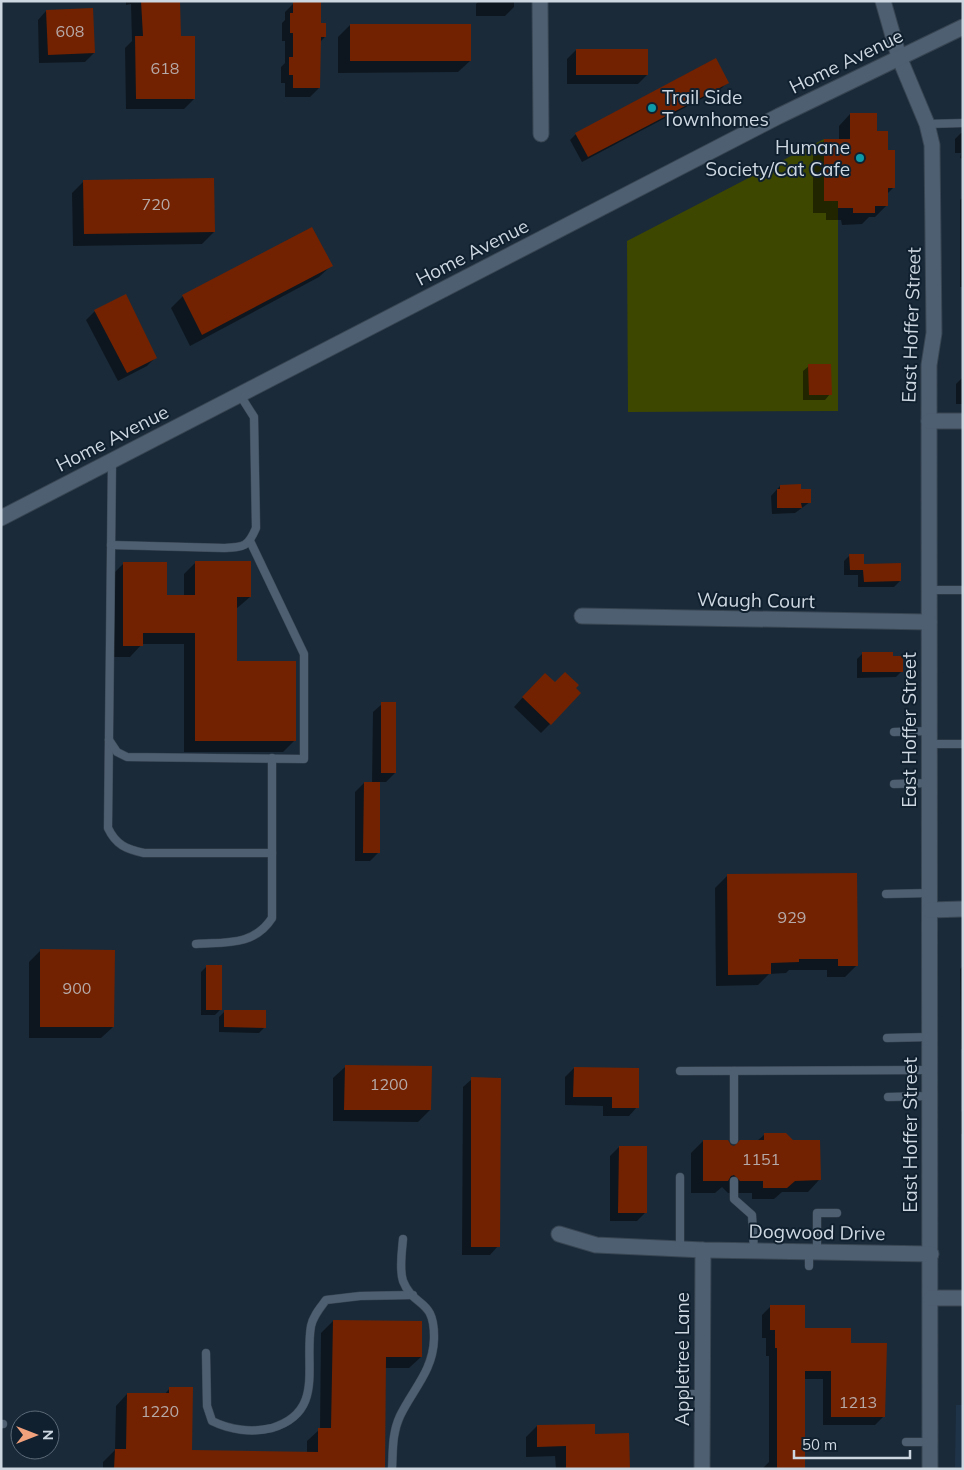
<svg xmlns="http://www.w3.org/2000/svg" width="964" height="1470" font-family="Mulish,sans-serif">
<rect width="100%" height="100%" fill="#1a2a39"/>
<polygon fill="#1f3348" points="956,1405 963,1405 963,1467 955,1467"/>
<polygon fill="#3e4700" points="824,139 824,201 838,201 838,411 628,412 627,241"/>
<g fill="#0007">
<polygon points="126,1 179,1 180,37 194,99 184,109 126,109 125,48 132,41 131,4 126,5"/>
<polygon points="479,1 514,1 514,7 505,16 476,16 476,4"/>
<polygon points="294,3 320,24 325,37 320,42 319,88 310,97 285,97 285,83 281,83 281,67 285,63 285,41 282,41 282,23 285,20 285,12"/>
<polygon points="46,11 94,53 85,62 39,63 38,20"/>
<polygon points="350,25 470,61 458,72 338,73 338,37"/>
<polygon points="576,50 647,75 638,84 567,84 567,59"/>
<polygon points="727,82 722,88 582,162 570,140 576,134"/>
<polygon points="850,114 876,133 887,151 894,187 887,194 887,205 875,217 869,217 862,224 842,225 841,220 826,220 826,213 813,213 813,152 825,140 839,140 839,126"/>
<polygon points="961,133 963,133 963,159 960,158 961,153 955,153 955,139"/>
<polygon points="84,181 214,232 202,244 73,246 72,193"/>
<polygon points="963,197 963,287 960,287 960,200"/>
<polygon points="331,266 319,277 190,346 171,308 183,296"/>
<polygon points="95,311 156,357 147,366 118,381 86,320"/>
<polygon points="963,318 963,341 962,341 962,319"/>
<polygon points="809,366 830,394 825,400 803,400 803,371"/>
<polygon points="963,377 963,404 956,404 956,384"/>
<polygon points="780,486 810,502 795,513 772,514 771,496"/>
<polygon points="850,555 863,565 900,581 894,587 858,587 858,575 844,575 844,561"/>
<polygon points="196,562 250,597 236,609 236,662 295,740 283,752 184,752 184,644 142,644 130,657 112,657 112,575 124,563 166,597 184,597 184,574"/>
<polygon points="863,653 892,657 902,671 896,677 857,678 857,659"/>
<polygon points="536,683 555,684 574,689 550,724 541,733 514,707"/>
<polygon points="382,704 395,773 386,782 379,782 379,852 370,861 355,861 355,792 364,783 372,783 373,712"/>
<polygon points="727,876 857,965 845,977 827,977 827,970 789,970 786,973 769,974 758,985 716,986 715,888"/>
<polygon points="40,951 113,1027 101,1038 29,1038 29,962"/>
<polygon points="207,966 220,1010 215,1015 201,1015 201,972"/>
<polygon points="963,966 963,1049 961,1049 960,969"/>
<polygon points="225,1011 265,1027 259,1033 219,1032 219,1017"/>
<polygon points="345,1067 430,1110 418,1122 333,1121 333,1078"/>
<polygon points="574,1068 637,1107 629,1116 603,1116 603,1106 565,1105 565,1077"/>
<polygon points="472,1079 498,1246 490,1255 462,1255 463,1087"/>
<polygon points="963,1110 963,1134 961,1134 961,1112"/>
<polygon points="765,1134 819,1180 808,1192 782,1192 774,1199 752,1199 752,1193 728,1193 722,1187 715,1193 691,1193 691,1153 703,1141 734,1147 757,1141"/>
<polygon points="619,1147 646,1212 637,1221 610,1221 610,1156"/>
<polygon points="770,1307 803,1330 849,1344 884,1416 875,1425 823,1425 823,1379 804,1379 805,1469 762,1469 769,1462 769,1356 766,1356 766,1338 762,1338 762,1315"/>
<polygon points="333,1321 421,1357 409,1368 385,1368 384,1469 103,1469 103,1462 115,1450 116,1406 127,1394 164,1395 170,1388 191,1452 307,1453 307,1441 320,1429 321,1333"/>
<polygon points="537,1426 594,1435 629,1469 556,1469 555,1456 526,1457 526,1437"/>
</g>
<g fill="#732201">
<polygon points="141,1 180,1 181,36 195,36 195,99 136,99 135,36 143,36"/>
<polygon points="293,2 321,2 321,23 326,23 326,37 321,37 320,88 293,88 293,75 289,75 289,57 293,57 293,33 290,33 290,13 293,13"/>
<polygon points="93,8 95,53 48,55 46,10"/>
<rect x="350" y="24" width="121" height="37"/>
<rect x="576" y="49" width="72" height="26"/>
<polygon points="716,58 729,83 588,157 575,133"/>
<polygon points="850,113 877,113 877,131 888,131 888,150 895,150 895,188 888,188 888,206 875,206 875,213 853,213 853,208 838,208 838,201 824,201 824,139 850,139"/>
<polygon points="214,178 215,232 84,234 83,180"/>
<polygon points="312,227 333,266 202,335 182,295"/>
<polygon points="126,294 157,358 127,373 94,310"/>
<polygon points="808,364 831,364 832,395 809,395"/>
<polygon points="801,484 801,489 811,489 811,503 801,503 802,508 777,508 777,489 780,489 780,485"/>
<polygon points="849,554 864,554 864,564 901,563 901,581 864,582 863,570 850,570"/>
<polygon points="195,561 251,561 251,597 237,597 237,661 296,661 296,741 195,741 195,633 143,633 143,646 123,646 123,562 167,562 167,595 195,595"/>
<polygon points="862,652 893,652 893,656 903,656 903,672 862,672"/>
<polygon points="565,672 579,685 576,688 581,693 551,725 522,697 545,673 555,682"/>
<rect x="381" y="702" width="15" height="71"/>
<polygon points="364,782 380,782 380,853 363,853"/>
<polygon points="857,873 858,966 838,966 838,959 799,959 799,962 771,963 771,974 728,975 727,874"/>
<polygon points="40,949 115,950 114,1027 40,1027"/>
<rect x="206" y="965" width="16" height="45"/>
<polygon points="224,1010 266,1010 266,1028 224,1027"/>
<polygon points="345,1065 432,1066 431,1110 344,1110"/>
<polygon points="574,1067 639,1068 639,1108 612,1108 612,1097 573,1097"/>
<polygon points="471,1077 501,1078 500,1247 471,1247"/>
<polygon points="764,1133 786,1133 793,1140 820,1140 821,1180 795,1181 787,1188 763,1188 763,1181 740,1181 734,1175 731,1176 728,1181 703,1181 703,1140 728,1140 731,1145 734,1146 740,1140 764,1140"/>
<polygon points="619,1146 647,1146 647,1213 618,1213"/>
<polygon points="770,1305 805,1305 805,1328 851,1328 851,1343 887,1343 885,1417 831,1417 831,1371 805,1371 805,1469 777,1469 777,1348 775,1348 775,1330 770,1330"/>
<polygon points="333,1320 422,1321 422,1357 386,1357 385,1469 114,1469 115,1449 126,1449 127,1393 169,1393 169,1387 193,1387 192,1450 318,1452 318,1428 331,1428"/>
<polygon points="595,1424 595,1434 629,1433 630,1469 566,1469 566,1446 537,1447 537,1425"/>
</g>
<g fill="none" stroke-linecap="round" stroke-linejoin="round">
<g stroke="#384552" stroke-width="9">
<g id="lane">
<polyline points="927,124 963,123"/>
<path d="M112 461 108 828C116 845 126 849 144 853H272"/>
<path d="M111 545 224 548C244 547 248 547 256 528L254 417 240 395"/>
<polyline points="929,590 963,590"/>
<polyline points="894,732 929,731"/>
<polyline points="109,740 117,752 127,757 304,759 304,654 250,541"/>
<polyline points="929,744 963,744"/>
<polyline points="894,784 929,783"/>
<polyline points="886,894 930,893"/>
<path d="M196 944C226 942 254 946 272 918V758"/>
<polyline points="887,1038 930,1037"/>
<polyline points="680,1071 930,1070"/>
<polyline points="734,1071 734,1140"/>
<polyline points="888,1097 930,1096"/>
<polyline points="734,1181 734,1199 752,1215 754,1251"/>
<polyline points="680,1249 680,1177"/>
<polyline points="809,1251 809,1266"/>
<polyline points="817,1251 817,1213 837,1213"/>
<path d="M206 1353 207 1406 212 1421C230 1430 252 1433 272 1428 325 1412 304 1366 311 1326 313 1316 320 1308 326 1300L360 1296 413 1295"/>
<polyline points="682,1394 702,1394"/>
<polyline points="1,1424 3,1424"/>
<polyline points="906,1442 930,1442"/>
<path d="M392 1469C393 1450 392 1433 400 1416 413 1389 433 1371 434 1339 435 1297 414 1309 403 1281 399 1269 402 1251 403 1239"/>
</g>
</g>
<g stroke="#384552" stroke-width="17">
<g id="street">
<polyline points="540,1 541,134"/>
<polyline points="883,1 899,57 927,124 932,145 934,333 929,365 930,1469"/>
<polyline points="929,421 963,421"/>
<polyline points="582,616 929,622"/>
<polyline points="930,910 963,909"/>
<polyline points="559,1234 596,1245 703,1250 931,1254"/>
<polyline points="931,1298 963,1298"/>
<polyline points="702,1469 703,1250"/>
</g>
</g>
<g stroke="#384552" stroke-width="17">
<polyline id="secondary" points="1,518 779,116 963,27"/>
</g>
<use href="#lane" stroke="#4e5f71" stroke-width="8"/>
<use href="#street" stroke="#4e5f71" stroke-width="15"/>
<use href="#secondary" stroke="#4e5f71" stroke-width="15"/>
</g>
<g fill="#0f9aa8" stroke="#10202f" stroke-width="2">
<circle cx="652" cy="108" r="5"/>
<circle cx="860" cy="158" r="5"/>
</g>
<g text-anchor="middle" stroke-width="4" stroke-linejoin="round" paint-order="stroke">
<g font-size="16" fill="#b6aaa9">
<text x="70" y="37">608</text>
<text x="165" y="74">618</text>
<text x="156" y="210">720</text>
<text x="792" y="923">929</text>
<text x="77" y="994">900</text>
<text x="389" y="1090">1200</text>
<text x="761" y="1165">1151</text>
<text x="858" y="1408">1213</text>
<text x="160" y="1417">1220</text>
</g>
<g font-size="19" fill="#cdd7e1" stroke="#10202f">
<text transform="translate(846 61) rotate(-26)" y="7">Home Avenue</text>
<text transform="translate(472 252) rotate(-27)" y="7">Home Avenue</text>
<text transform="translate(911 325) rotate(-88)" y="7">East Hoffer Street</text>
<text transform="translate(112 438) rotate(-27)" y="7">Home Avenue</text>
<text transform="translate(756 600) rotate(1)" y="7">Waugh Court</text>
<text transform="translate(909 730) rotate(-90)" y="7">East Hoffer Street</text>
<text transform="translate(910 1135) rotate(-90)" y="7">East Hoffer Street</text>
<text transform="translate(817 1232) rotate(1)" y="7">Dogwood Drive</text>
<text transform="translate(682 1359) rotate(-90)" y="7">Appletree Lane</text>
</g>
<g font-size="19" fill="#cdd7e1" stroke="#10202f" text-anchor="start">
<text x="662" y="104">Trail Side<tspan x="662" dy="22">Townhomes</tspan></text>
<text x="850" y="154" text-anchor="end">Humane<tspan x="850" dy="22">Society/Cat Cafe</tspan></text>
</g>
</g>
<rect width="964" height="1470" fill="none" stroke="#cdd7e1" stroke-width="5"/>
<g transform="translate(35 1435) rotate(90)"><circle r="24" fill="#10202f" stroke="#5c6976"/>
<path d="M0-4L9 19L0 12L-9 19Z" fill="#f1a17c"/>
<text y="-8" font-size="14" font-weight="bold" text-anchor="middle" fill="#cdd7e1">N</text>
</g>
<path d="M794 1450v8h116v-8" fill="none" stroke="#cdd7e1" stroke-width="2.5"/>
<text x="802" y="1450" font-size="15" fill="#cdd7e1" stroke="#10202f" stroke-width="4" paint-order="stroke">50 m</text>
</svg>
